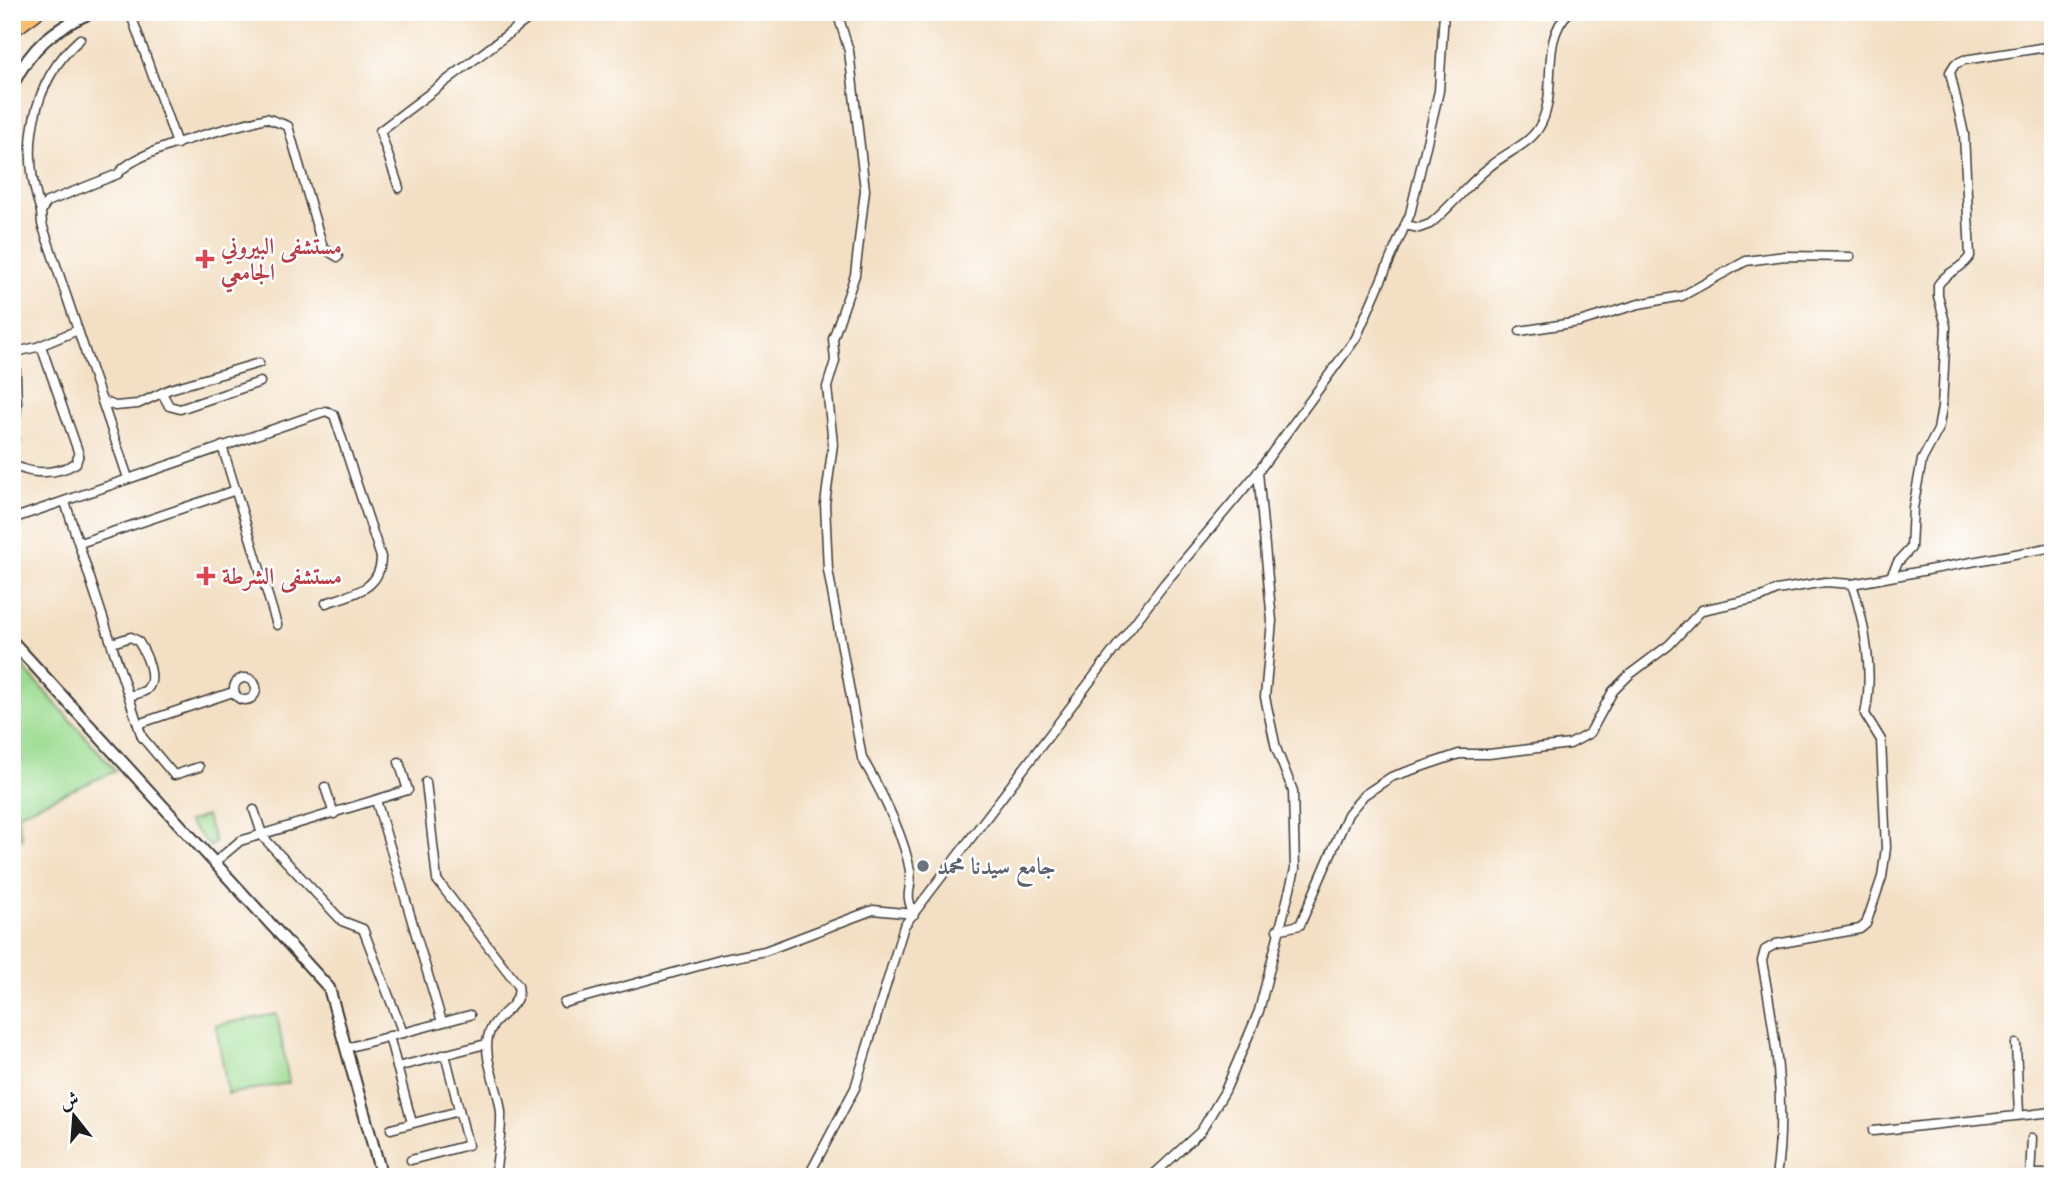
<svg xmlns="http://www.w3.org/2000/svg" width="2065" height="1189" font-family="Cardo,Amiri,serif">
<rect width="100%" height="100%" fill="#fff"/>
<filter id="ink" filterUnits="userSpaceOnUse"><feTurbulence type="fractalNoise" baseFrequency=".0143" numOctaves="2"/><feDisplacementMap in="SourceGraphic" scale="14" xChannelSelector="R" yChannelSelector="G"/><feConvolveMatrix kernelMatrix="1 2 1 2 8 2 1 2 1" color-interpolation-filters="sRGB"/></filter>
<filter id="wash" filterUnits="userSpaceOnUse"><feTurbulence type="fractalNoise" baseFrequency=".00686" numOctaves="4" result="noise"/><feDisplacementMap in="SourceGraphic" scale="28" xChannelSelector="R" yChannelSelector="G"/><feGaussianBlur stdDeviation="1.57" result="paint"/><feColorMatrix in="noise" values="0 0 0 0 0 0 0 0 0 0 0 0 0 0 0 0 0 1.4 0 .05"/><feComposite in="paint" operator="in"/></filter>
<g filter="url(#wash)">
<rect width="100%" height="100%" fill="#f3dfc3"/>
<g fill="#9cdc92" stroke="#5c7c57" stroke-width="2">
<polygon points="12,655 116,771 17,814 22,839 12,841"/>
<polygon points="206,816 215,842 210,847 188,822"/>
<polygon points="277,1014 289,1083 228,1094 216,1025"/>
</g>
</g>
<g filter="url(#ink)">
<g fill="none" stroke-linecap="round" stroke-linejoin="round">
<g stroke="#3c3935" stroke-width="11">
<g id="minor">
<polyline points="130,12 177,144"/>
<polyline points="399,188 380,131 537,12"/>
<path d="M41 211C20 151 31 82 80 39"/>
<path d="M1405 225 1419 228 1430 224C1451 207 1467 185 1488 168 1503 154 1527 146 1538 129 1561 93 1537 44 1569 12"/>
<polyline points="1520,331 1579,322 1639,304 1682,296 1746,261 1785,256 1850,257"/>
<path d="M15 352 17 404 12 464C32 476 58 474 76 463L79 454 41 346"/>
<polyline points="12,353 37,347 78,330"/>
<polyline points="162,393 169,406 180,409 260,382"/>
<polyline points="103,401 115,406 138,404 170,389 259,363"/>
<polyline points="222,446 277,625"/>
<path d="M128 478 42 224 41 211 47 202 118 174C137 148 232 128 266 118L288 126 323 248 338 257"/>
<polyline points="65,502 142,737 174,775 199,767"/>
<path d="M12 519 326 411 334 415 381 557C381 590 352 594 326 603"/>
<polyline points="80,543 236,490"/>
<path d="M1891 576 1898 562 1911 548 1913 508 1922 460 1938 430 1942 407 1946 326 1938 296V285C1947 271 1962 270 1970 256L1964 134 1950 72 1955 64 1964 60 2053 46"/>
<path d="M112 643 131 637 138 641C145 652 159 679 146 690 142 693 133 695 129 696"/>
<circle cx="245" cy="689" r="11"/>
<polyline points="138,724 233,692"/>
<path d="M426 782 437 880 518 985C523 1009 493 1013 488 1037 483 1060 499 1088 501 1112 502 1133 497 1156 495 1177"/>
<polyline points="325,787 334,814"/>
<polyline points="376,800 442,1022"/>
<polyline points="254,810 263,837 342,921 363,929 403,1033"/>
<polyline points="214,863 240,841 408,790 399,762"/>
<polyline points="1277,930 1300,925 1348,814 1364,795 1391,777 1459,754 1489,754 1570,744 1590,733 1613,691 1629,675 1669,645 1702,610 1762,597 1777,590 1825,582 1852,584 2053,547"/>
<path d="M564 1003 720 960 765 951 873 910 914 914C903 891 913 891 910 871 904 835 880 789 862 758L828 570 825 504 833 444 827 387 835 361 833 339 855 275 865 190 849 51 837 12"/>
<polyline points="389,1036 412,1123"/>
<polyline points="2016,1044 2019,1115"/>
<polyline points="346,1048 470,1015"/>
<polyline points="397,1067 486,1044"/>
<polyline points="391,1129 459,1111"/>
<polyline points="1873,1131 2053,1112"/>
<polyline points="411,1160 468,1145 445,1054"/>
<polyline points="2030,1174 2053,1174"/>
<polyline points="808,1177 855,1088 904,926 1165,583 1258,472 1356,338 1410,214 1439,91 1444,12"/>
<polyline points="1151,1177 1201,1131 1225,1091 1259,1011 1295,869 1293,791 1276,748 1265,697 1272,621 1258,472"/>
<path d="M1776 1177C1787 1105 1775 1032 1762 961L1765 950 1776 944 1860 929 1866 924 1882 877 1886 848 1881 740 1865 714C1874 674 1865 623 1852 584"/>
<polyline points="2030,1177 2032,1138"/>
</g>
</g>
<g stroke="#3c3935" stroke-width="14">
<g id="tertiary">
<path d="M12 86C31 47 53 29 92 12"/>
<polyline points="12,641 329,988 382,1177"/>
</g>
</g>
<g stroke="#3c3935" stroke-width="19">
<polyline id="motorway" points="12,29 35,12"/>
</g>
<use href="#minor" stroke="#fff" stroke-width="8"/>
<use href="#tertiary" stroke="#fff" stroke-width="10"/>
<use href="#motorway" stroke="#fdbc70" stroke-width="16"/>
</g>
</g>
<g fill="#e0444e" stroke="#fff" stroke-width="2.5">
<path d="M201.5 248.5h7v7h7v7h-7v7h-7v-7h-7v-7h7z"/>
<path d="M202.5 565.5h7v7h7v7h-7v7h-7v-7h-7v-7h7z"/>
</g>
<circle fill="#6b7280" stroke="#fff" stroke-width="2.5" cx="923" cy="866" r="7"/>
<g text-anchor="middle" stroke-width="5" stroke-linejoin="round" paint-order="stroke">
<g font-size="23" font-weight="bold" fill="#be3a42" stroke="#fff" text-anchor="start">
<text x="221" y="254">مستشفى البيروني<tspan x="221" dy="26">الجامعي</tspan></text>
<text x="222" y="584">مستشفى الشرطة</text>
</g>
<g font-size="23" font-weight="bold" fill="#5b616d" stroke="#fff" text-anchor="start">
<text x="937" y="874">جامع سيدنا محمد</text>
</g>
</g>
<rect width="2065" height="1189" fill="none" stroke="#fff" stroke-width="42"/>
<g transform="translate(74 1116) rotate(343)" stroke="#ffffff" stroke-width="5" paint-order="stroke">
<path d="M0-5L12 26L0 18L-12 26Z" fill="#1c1c1c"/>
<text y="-10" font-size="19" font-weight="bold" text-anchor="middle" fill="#1c1c1c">ش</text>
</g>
</svg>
